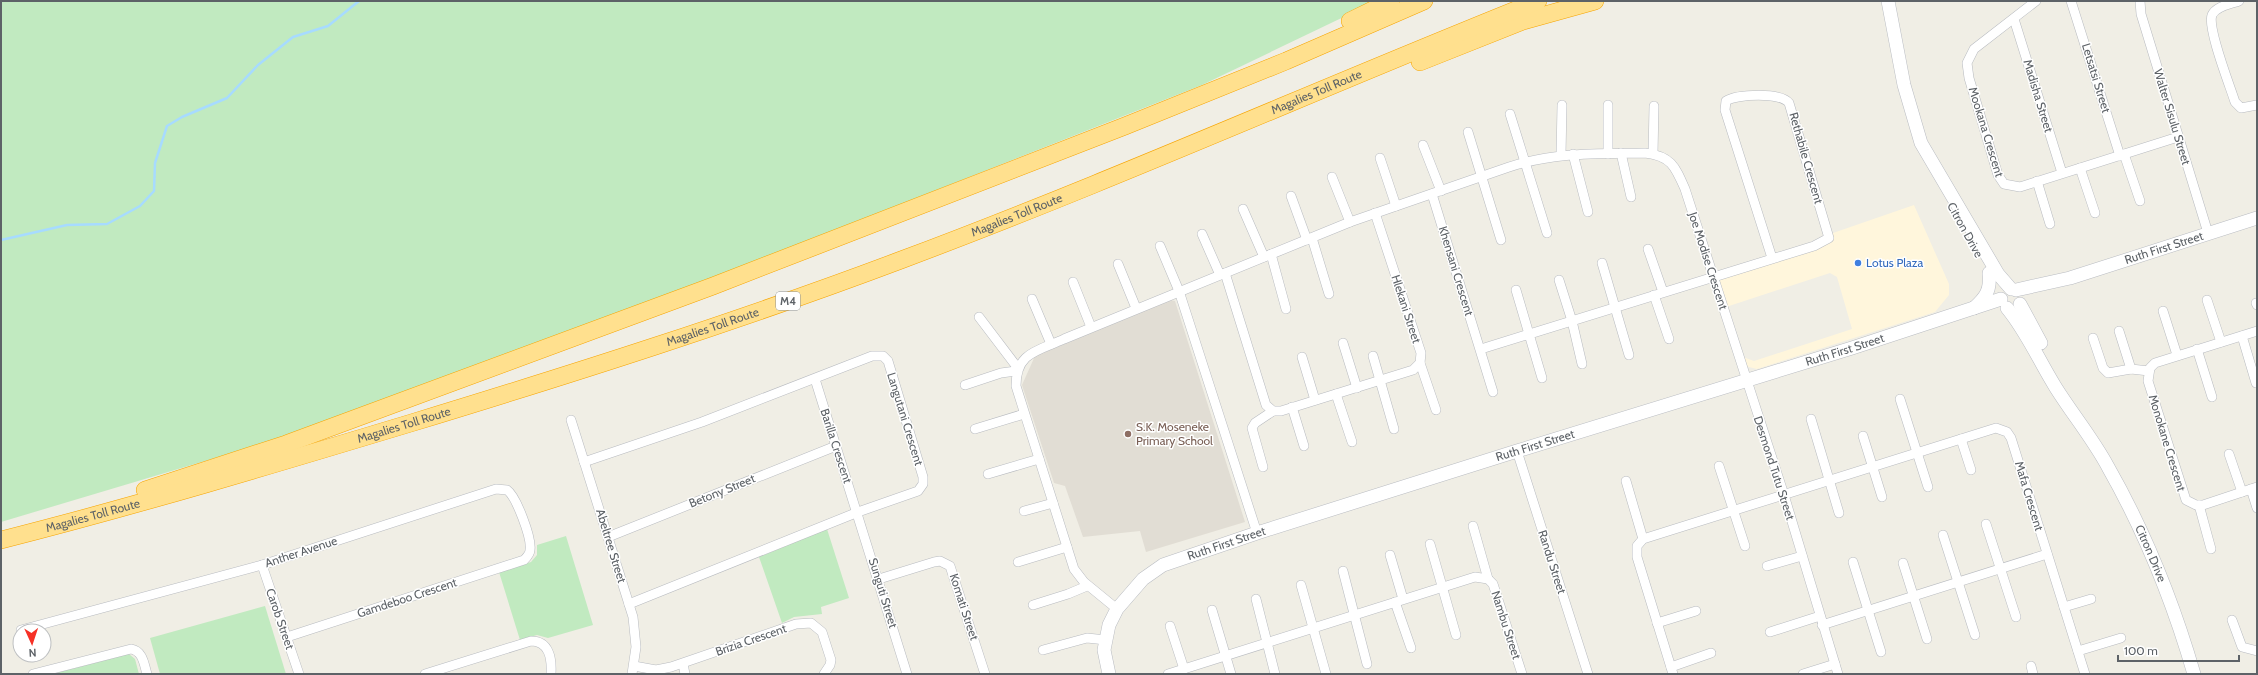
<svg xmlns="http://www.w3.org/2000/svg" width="2258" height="675" font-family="Cabin,sans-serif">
<rect width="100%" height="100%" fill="#f0eee5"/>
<polygon fill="#fff6dc" points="1914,205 1949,284 1949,295 1935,312 1757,369 1745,366 1743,357 1754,361 1852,329 1837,277 1830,273 1726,307 1718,279 1826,243 1833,233"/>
<polygon fill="#e1ddd4" points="1170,300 1175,301 1245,522 1146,552 1140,531 1083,537 1065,486 1054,483 1022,385 1035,356"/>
<g fill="#c1eac0">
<polygon points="1,1 1377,1 1202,85 833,231 505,357 295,434 1,522"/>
<polygon points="827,529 849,598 821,607 822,614 794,617 782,623 759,557"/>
<polygon points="566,536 593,625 548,638 537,635 520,640 499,572 531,562 537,555 537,545"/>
<polygon points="265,606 286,674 160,674 150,638"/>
<polygon points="129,654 135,659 139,674 52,674"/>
</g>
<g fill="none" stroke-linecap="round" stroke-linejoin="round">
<polyline stroke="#a7dbff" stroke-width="2.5" points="1,240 67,225 107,224 140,206 154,191 155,163 167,126 182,117 227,98 258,65 293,37 328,26 359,1"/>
<g stroke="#b8bbc0" stroke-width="10">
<g id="street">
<polyline points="2036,1 1974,49 1967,63 1969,78 1998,175 2004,184 2020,187 2178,137"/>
<polyline points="2071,1 2120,156"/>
<polyline points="2140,1 2141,14 2208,233"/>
<path d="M2239 1C2231 4 2216 6 2212 15 2207 28 2230 86 2235 102L2241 108 2257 105"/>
<polyline points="2014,19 2062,173"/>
<polyline points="1608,105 1608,154"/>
<polyline points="1510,114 1547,233"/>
<polyline points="1468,132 1501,240"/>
<polyline points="1423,145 1441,191"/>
<polyline points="1621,153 1631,197"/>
<polyline points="1573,154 1588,212"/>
<polyline points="1653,154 1654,106"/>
<polyline points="2124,154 2140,201"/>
<polyline points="1561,155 1562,105"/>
<polyline points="1380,158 1396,206"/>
<polyline points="2080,168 2095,213"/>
<polyline points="1332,177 1350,222"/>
<polyline points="2037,181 2050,224"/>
<polyline points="1432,194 1493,392"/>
<polyline points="1291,196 1307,240"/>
<polyline points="1243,209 1264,257"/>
<polyline points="1202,234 1220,275"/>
<polyline points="1312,238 1329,294"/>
<polyline points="1160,246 1179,291 1257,533"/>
<polyline points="1648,249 1663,292"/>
<polyline points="1271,254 1286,309"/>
<polyline points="1602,263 1629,355"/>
<polyline points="1118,264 1136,308"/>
<polyline points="1225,273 1266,405 1273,411 1281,411 1413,370 1420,363 1421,353 1375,213"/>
<polyline points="1559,280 1572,321 1582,364"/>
<polyline points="1073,282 1091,327"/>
<polyline points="1516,290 1542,378"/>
<polyline points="1654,295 1669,339"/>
<polyline points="1032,299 1051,344"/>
<polyline points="2207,300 2221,342"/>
<polyline points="2256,303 2257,305"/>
<polyline points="2163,311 2177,355"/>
<polyline points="979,317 1017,367"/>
<polyline points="2119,331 2131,369"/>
<polyline points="2257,331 2155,363 2150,368 2148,381 2186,500 2196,505 2203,505 2257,487"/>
<polyline points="2242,336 2256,383"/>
<polyline points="2093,338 2103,368 2108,373 2131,369 2149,371"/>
<polyline points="1343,343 1357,388"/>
<path d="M1481 349 1814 246 1829 238 1789 103C1781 92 1737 94 1726 101L1725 110 1772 258"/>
<polyline points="2197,349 2212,397"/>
<polyline points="1373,356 1394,429"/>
<polyline points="1302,357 1315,400"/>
<polyline points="1420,363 1436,410"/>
<polyline points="815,379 907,674"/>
<polyline points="965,385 1001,373 1016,371"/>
<polyline points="1336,394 1352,442"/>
<polyline points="1900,399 1928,487"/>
<polyline points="1292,407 1304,446"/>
<polyline points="1811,419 1839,513"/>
<polyline points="571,420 633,617 636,647 632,674"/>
<polyline points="975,429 1024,414"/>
<polyline points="1863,436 1882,497"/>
<polyline points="1961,439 1971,470"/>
<polyline points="1517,451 1588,674"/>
<polyline points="2229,454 2242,492"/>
<polyline points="584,462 702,422 872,356 883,356 888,361 923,477 923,484 918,491 858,512 629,604"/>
<polyline points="1719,466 1745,546"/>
<polyline points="1263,467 1252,428 1255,423 1273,411"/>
<polyline points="988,474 1039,459"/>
<polyline points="1626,481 1643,539"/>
<polyline points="2251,489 2257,508"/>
<polyline points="2199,505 2211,549"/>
<polyline points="1024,511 1053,503"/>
<polyline points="1986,524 2016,617"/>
<polyline points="1473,526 1488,579"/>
<polyline points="1943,535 1975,635"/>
<polyline points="608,537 836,446"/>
<polyline points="1430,544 1456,635"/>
<polyline points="1390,555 1403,599"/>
<polyline points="1018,562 1067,547"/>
<polyline points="1853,562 1881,652"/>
<polyline points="1903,563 1927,639"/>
<polyline points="262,565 299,674"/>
<polyline points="1767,566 1802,556"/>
<polyline points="1343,571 1367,664"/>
<polyline points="879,579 934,562 940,561 950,566 985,674"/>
<polyline points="1301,585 1326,674"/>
<polyline points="1256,599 1275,674"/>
<polyline points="1395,602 1411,648"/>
<polyline points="1033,605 1068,594 1087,586"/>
<polyline points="2064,607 2091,599"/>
<path d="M1117 609 1084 582 1074 569 1016 386C1016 352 1038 351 1064 339L1350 222 1509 167C1555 152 1597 154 1645 153 1671 156 1675 166 1685 189L1784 495 1838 674"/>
<polyline points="1212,610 1231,674"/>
<polyline points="2232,620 2242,647 2257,651"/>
<polyline points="1657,623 1696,611"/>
<polyline points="1822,625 2047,554"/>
<polyline points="1170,626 1184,669"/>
<path d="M21 630 262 565 496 489 507 490C516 496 532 538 530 550 530 554 527 557 524 560L287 637"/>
<polyline points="1770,632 1820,616"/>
<polyline points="1043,650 1087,638 1106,640"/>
<polyline points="2078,651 2121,638"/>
<polyline points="683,664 685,674"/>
<polyline points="634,666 656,670 671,667 796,624 811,623 822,632 831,660 830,665 824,674"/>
<polyline points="2031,666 2033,674"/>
<polyline points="1671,667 1711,653"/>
<path d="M33 674 131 649C143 651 144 664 147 674"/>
<path d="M425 674 531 641C549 641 552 658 551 674"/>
<polyline points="1168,674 1475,577 1488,579 1493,584 1522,674"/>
<polyline points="1673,674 1637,557 1637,546 1643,539 1996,428 2007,432 2011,438 2085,674"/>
<polyline points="1803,674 1835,664"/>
</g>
</g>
<g stroke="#b9bcc2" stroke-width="14">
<g id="secondary">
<polyline points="1888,1 1904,85 1921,143 1998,274 2011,289"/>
<path id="s1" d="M2016 290 2070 278 2257 218"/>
<polyline points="2020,304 2041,343"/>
<path d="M1974 308C1986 297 1991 290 1989 273"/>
<path id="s2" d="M2007 308C2027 332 2039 361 2056 388 2073 415 2093 439 2108 467 2145 532 2173 602 2194 674"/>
<path id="s3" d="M1109 674 1104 650 1109 625 1117 609 1143 579 1163 565 1257 533 1517 451 1852 348 2001 299"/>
</g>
</g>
<g stroke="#f6a400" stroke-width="18">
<g id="highway">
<polyline points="1350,21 1391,1"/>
<polyline points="1420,62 1523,21 1595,1"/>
<polyline points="145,490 286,444 713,286 1125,126 1286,61 1424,1"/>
<path id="s4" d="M1 540C139 505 275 464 411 423 575 373 739 321 901 260 1115 180 1325 86 1538 1"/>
</g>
</g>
<use href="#street" stroke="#fff" stroke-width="9"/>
<use href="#secondary" stroke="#fff" stroke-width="13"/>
<use href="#highway" stroke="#ffe08e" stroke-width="17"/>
</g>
<circle fill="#3f7fe0" stroke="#fff" stroke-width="1.5" cx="1858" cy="263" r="4"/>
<circle fill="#8d6e63" stroke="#fff" stroke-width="1.5" cx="1128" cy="434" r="4"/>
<g text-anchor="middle" stroke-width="3" stroke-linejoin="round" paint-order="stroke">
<rect fill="#fff" stroke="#8e9195" stroke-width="1" x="776" y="292" width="24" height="18" rx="3"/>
<g font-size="11" font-weight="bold" fill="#5d6267">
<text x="788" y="305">M4</text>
</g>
<g font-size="12" fill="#5d6267" stroke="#fff">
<text transform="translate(2096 78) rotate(73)" y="4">Letsatsi Street</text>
<text dy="4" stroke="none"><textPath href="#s4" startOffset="1391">Magalies Toll Route</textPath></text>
<text transform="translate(2038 96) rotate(73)" y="4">Madisha Street</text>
<text transform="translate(2172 117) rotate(73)" y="4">Walter Sisulu Street</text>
<text transform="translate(1986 132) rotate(73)" y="4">Mookana Crescent</text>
<text transform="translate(1806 158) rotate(74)" y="4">Rethabile Crescent</text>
<text dy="4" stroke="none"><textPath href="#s4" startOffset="1067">Magalies Toll Route</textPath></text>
<text transform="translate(1965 230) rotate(61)" y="4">Citron Drive</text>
<text dy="4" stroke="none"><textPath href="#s1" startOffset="154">Ruth First Street</textPath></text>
<text transform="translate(1708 261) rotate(72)" y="4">Joe Modise Crescent</text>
<text transform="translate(1456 271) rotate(73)" y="4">Khensani Crescent</text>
<text transform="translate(1406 309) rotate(72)" y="4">Hlekani Street</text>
<text dy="4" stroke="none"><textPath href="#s4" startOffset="743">Magalies Toll Route</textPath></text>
<text dy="4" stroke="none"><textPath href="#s3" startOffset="847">Ruth First Street</textPath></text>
<text transform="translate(905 419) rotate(73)" y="4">Langutani Crescent</text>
<text dy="4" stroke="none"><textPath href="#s4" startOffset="419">Magalies Toll Route</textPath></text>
<text transform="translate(2167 443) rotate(73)" y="4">Monokane Crescent</text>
<text dy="4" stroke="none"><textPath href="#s3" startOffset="523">Ruth First Street</textPath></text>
<text transform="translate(836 446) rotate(72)" y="4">Barilla Crescent</text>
<text transform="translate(1774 468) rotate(72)" y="4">Desmond Tutu Street</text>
<text transform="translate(722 491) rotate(-22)" y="4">Betony Street</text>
<text transform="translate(2029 496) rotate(73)" y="4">Mafa Crescent</text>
<text dy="4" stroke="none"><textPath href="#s4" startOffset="95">Magalies Toll Route</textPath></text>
<text dy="4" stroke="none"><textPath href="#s3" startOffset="199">Ruth First Street</textPath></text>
<text transform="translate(611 546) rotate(73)" y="4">Abeltree Street</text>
<text transform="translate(301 552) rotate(-18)" y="4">Anther Avenue</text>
<text dy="4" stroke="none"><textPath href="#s2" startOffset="285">Citron Drive</textPath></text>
<text transform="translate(1552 562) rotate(72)" y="4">Randu Street</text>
<text transform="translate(883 593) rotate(73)" y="4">Sunguti Street</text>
<text transform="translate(407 598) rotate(-18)" y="4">Gamdeboo Crescent</text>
<text transform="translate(964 607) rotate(72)" y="4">Komati Street</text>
<text transform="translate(280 619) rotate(71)" y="4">Carob Street</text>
<text transform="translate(1506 625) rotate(72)" y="4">Nambu Street</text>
<text transform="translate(751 640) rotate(-19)" y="4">Brizia Crescent</text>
</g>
<g font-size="12" fill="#366cbe" stroke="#fff" text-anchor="start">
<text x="1866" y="267">Lotus Plaza</text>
</g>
<g font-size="12" fill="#785e54" stroke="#fff" text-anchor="start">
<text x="1136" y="431">S.K. Moseneke<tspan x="1136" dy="14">Primary School</tspan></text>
</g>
</g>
<rect width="2258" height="675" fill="none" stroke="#5d6267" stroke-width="4"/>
<g transform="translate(32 643) rotate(177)"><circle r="19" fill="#ffffff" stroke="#bec0c2"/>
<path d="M0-3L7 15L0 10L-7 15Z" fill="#f63126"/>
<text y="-6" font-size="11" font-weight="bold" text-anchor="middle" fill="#5d6267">N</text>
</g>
<path d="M2118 655v6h121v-6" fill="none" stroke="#5d6267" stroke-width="2"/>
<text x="2124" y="655" font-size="12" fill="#5d6267" stroke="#ffffff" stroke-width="3" paint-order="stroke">100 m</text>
</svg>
